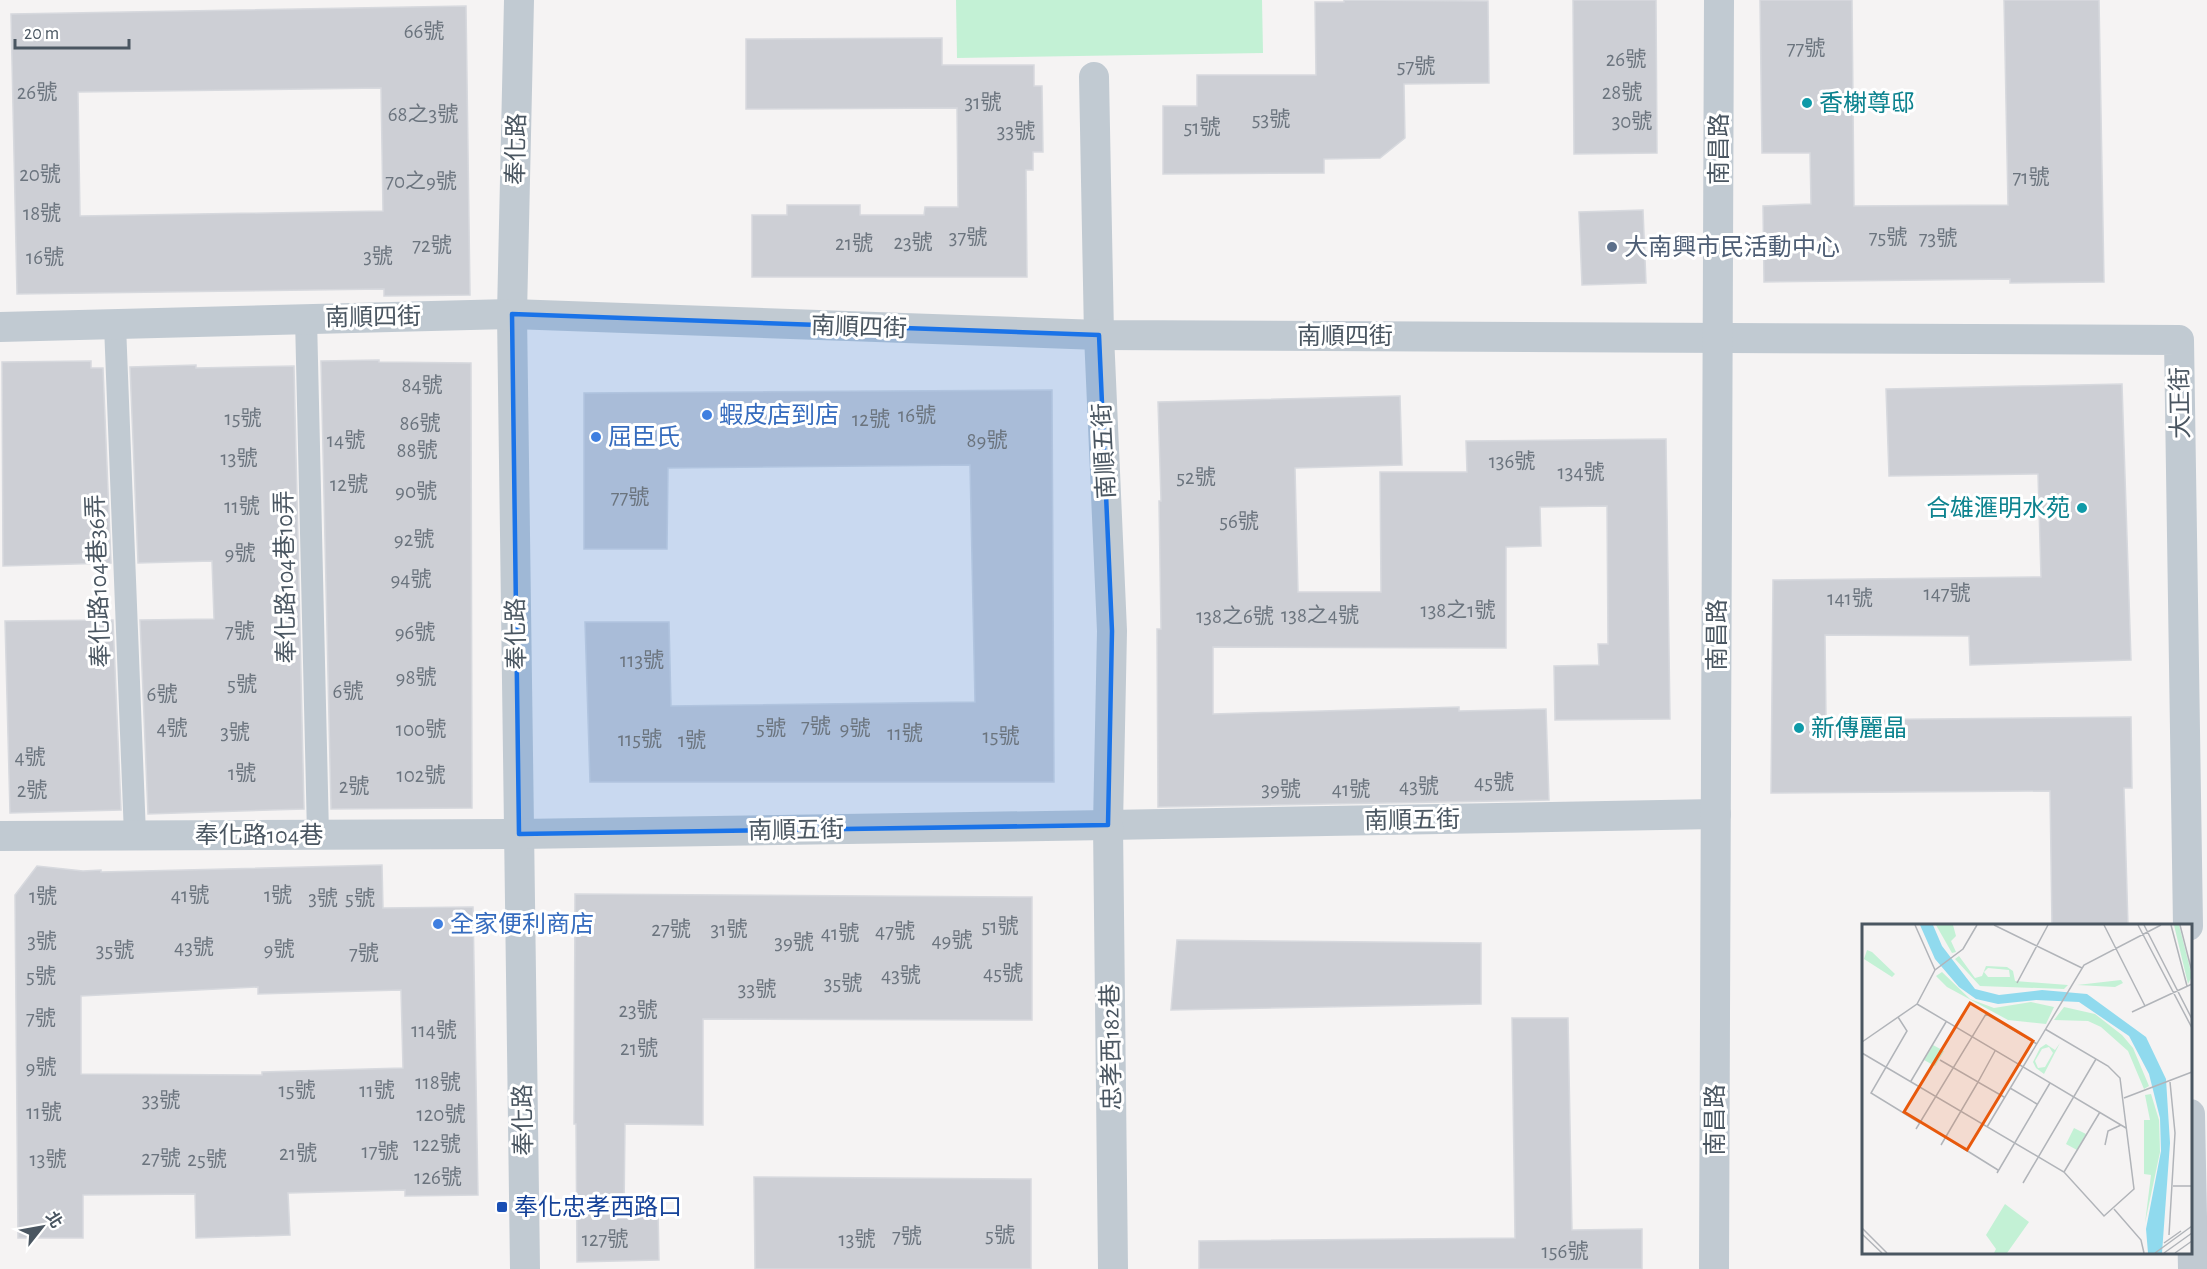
<svg xmlns="http://www.w3.org/2000/svg" width="2207" height="1269" font-family="'Alegreya Sans','Noto Sans TC',sans-serif">
<rect width="100%" height="100%" fill="#f5f3f3"/>
<polygon fill="#c3f1d5" points="956,0 1262,0 1263,53 957,58"/>
<g fill="#cdcfd5" stroke="#d7d9de" stroke-width="1.5" fill-rule="evenodd">
<polygon points="1344,0 1488,1 1489,83 1404,84 1405,138 1380,158 1324,159 1324,173 1163,174 1163,106 1197,106 1197,75 1316,75 1315,2 1344,2"/>
<polygon points="1573,0 1656,0 1657,153 1574,154"/>
<polygon points="1760,0 1852,0 1854,206 2008,205 2004,0 2099,0 2104,282 2010,283 2010,279 1764,282 1763,206 1811,204 1810,153 1762,153"/>
<path d="M466 6 470 295 384 296V289L17 294 11 14ZM381 88 383 211 80 216 78 92Z"/>
<polygon points="942,38 942,65 1034,65 1034,86 1042,86 1043,152 1033,152 1033,170 1026,170 1027,277 752,277 752,215 787,215 787,205 860,205 860,215 924,215 925,207 958,207 957,108 746,109 746,39"/>
<polygon points="1643,210 1646,283 1582,285 1579,212"/>
<polygon points="379,360 379,362 471,363 472,808 331,809 321,361"/>
<polygon points="91,361 91,368 103,368 111,563 3,566 2,362"/>
<polygon points="196,365 196,368 294,366 304,809 148,814 140,620 214,619 212,561 138,563 130,367"/>
<polygon points="2122,384 2131,660 1970,665 1969,636 1825,635 1826,720 2131,717 2132,788 2124,788 2128,926 2052,926 2050,791 1771,793 1773,580 2041,577 2038,474 1889,476 1886,389"/>
<polygon points="1052,390 1054,782 590,782 585,622 669,622 671,706 975,702 970,465 668,468 667,549 584,549 584,393"/>
<polygon points="1400,396 1402,465 1295,468 1298,592 1381,592 1380,472 1467,472 1466,441 1666,439 1670,719 1555,720 1554,666 1599,665 1598,644 1608,644 1607,506 1540,507 1541,546 1506,547 1506,648 1213,647 1213,714 1459,707 1459,711 1546,709 1549,800 1158,807 1157,629 1161,629 1159,501 1161,501 1158,402"/>
<polygon points="113,620 121,810 10,813 5,621"/>
<path d="M382 865 383 908 473 907 478 1195 405 1196V1190L288 1193 290 1235 196 1238 195 1194 83 1195V1238H18L15 895 37 866 83 871 101 870V872ZM258 987V994L401 990 403 1068 262 1072V1075L81 1074V996Z"/>
<polygon points="575,894 1032,897 1032,1020 703,1019 703,1125 625,1124 624,1213 658,1211 659,1260 577,1262 576,1124 574,1124"/>
<polygon points="1177,940 1481,943 1481,1004 1171,1010"/>
<polygon points="1512,1018 1568,1018 1572,1230 1642,1229 1642,1269 1199,1269 1199,1241 1515,1238"/>
<polygon points="754,1177 1031,1179 1031,1269 755,1269"/>
</g>
<g fill="none" stroke-linecap="round" stroke-linejoin="round">
<g stroke="#c1cad2" stroke-width="22">
<polyline points="306,318 318,834"/>
<polyline points="115,325 135,835"/>
</g>
<g stroke="#c1cad2" stroke-width="30">
<polyline points="519,0 512,314 525,1269"/>
<polyline points="1094,77 1099,335 1112,631 1108,825 1716,814"/>
<polyline points="0,327 512,314 1099,335 2179,340 2188,926"/>
<polyline points="0,836 519,834 1108,825 1113,1269"/>
<polyline points="2190,1114 2193,1269"/>
<polyline points="1714,1269 1719,0"/>
</g>
</g>
<path fill="#1a73e8" fill-opacity="0.2" stroke="#1a73e8" stroke-width="4.5" stroke-linejoin="round" d="M512 314 1099 335 1112 631 1108 825 519 834Z"/>
<g fill="#0f9aa8" stroke="#fff" stroke-width="2">
<circle cx="1807" cy="103" r="6"/>
<circle cx="2082" cy="508" r="6"/>
<circle cx="1799" cy="728" r="6"/>
</g>
<circle fill="#5c6f8a" stroke="#fff" stroke-width="2" cx="1612" cy="247" r="6"/>
<g fill="#3f7fe0" stroke="#fff" stroke-width="2">
<circle cx="707" cy="415" r="6"/>
<circle cx="596" cy="437" r="6"/>
<circle cx="438" cy="924" r="6"/>
</g>
<rect fill="#1a4fb4" stroke="#fff" stroke-width="2" x="496" y="1201" width="12" height="12" rx="3"/>
<g text-anchor="middle" stroke-width="6" stroke-linejoin="round" paint-order="stroke">
<g font-size="21" fill="#6b747e">
<text x="424" y="38">66號</text>
<text x="1806" y="55">77號</text>
<text x="1626" y="66">26號</text>
<text x="1416" y="73">57號</text>
<text x="37" y="99">26號</text>
<text x="1622" y="99">28號</text>
<text x="983" y="109">31號</text>
<text x="423" y="121">68之3號</text>
<text x="1271" y="126">53號</text>
<text x="1632" y="128">30號</text>
<text x="1202" y="134">51號</text>
<text x="1016" y="138">33號</text>
<text x="40" y="181">20號</text>
<text x="2031" y="184">71號</text>
<text x="421" y="188">70之9號</text>
<text x="42" y="220">18號</text>
<text x="968" y="244">37號</text>
<text x="1888" y="244">75號</text>
<text x="1938" y="245">73號</text>
<text x="913" y="249">23號</text>
<text x="854" y="250">21號</text>
<text x="432" y="252">72號</text>
<text x="378" y="263">3號</text>
<text x="45" y="264">16號</text>
<text x="422" y="392">84號</text>
<text x="917" y="422">16號</text>
<text x="243" y="425">15號</text>
<text x="871" y="426">12號</text>
<text x="420" y="430">86號</text>
<text x="346" y="447">14號</text>
<text x="987" y="447">89號</text>
<text x="417" y="457">88號</text>
<text x="239" y="465">13號</text>
<text x="1512" y="468">136號</text>
<text x="1581" y="479">134號</text>
<text x="1196" y="484">52號</text>
<text x="349" y="491">12號</text>
<text x="416" y="498">90號</text>
<text x="630" y="504">77號</text>
<text x="242" y="513">11號</text>
<text x="1239" y="528">56號</text>
<text x="414" y="546">92號</text>
<text x="240" y="560">9號</text>
<text x="411" y="586">94號</text>
<text x="1947" y="600">147號</text>
<text x="1850" y="605">141號</text>
<text x="1458" y="617">138之1號</text>
<text x="1320" y="622">138之4號</text>
<text x="1235" y="623">138之6號</text>
<text x="240" y="638">7號</text>
<text x="415" y="639">96號</text>
<text x="642" y="667">113號</text>
<text x="416" y="684">98號</text>
<text x="242" y="691">5號</text>
<text x="348" y="698">6號</text>
<text x="162" y="701">6號</text>
<text x="816" y="733">7號</text>
<text x="172" y="735">4號</text>
<text x="771" y="735">5號</text>
<text x="855" y="735">9號</text>
<text x="421" y="736">100號</text>
<text x="235" y="739">3號</text>
<text x="905" y="740">11號</text>
<text x="1001" y="743">15號</text>
<text x="640" y="746">115號</text>
<text x="692" y="747">1號</text>
<text x="30" y="764">4號</text>
<text x="242" y="780">1號</text>
<text x="421" y="782">102號</text>
<text x="1494" y="789">45號</text>
<text x="354" y="793">2號</text>
<text x="1419" y="793">43號</text>
<text x="1281" y="796">39號</text>
<text x="1351" y="796">41號</text>
<text x="32" y="797">2號</text>
<text x="190" y="902">41號</text>
<text x="278" y="902">1號</text>
<text x="43" y="903">1號</text>
<text x="323" y="905">3號</text>
<text x="360" y="905">5號</text>
<text x="1000" y="933">51號</text>
<text x="671" y="936">27號</text>
<text x="729" y="936">31號</text>
<text x="895" y="938">47號</text>
<text x="840" y="940">41號</text>
<text x="952" y="947">49號</text>
<text x="42" y="948">3號</text>
<text x="794" y="949">39號</text>
<text x="194" y="954">43號</text>
<text x="279" y="956">9號</text>
<text x="115" y="957">35號</text>
<text x="364" y="960">7號</text>
<text x="1003" y="980">45號</text>
<text x="901" y="982">43號</text>
<text x="41" y="983">5號</text>
<text x="843" y="990">35號</text>
<text x="757" y="996">33號</text>
<text x="638" y="1017">23號</text>
<text x="41" y="1025">7號</text>
<text x="434" y="1037">114號</text>
<text x="639" y="1055">21號</text>
<text x="41" y="1074">9號</text>
<text x="438" y="1089">118號</text>
<text x="297" y="1097">15號</text>
<text x="377" y="1097">11號</text>
<text x="161" y="1107">33號</text>
<text x="44" y="1119">11號</text>
<text x="441" y="1121">120號</text>
<text x="437" y="1151">122號</text>
<text x="380" y="1158">17號</text>
<text x="298" y="1160">21號</text>
<text x="161" y="1165">27號</text>
<text x="48" y="1166">13號</text>
<text x="207" y="1166">25號</text>
<text x="438" y="1184">126號</text>
<text x="1000" y="1242">5號</text>
<text x="907" y="1243">7號</text>
<text x="605" y="1246">127號</text>
<text x="857" y="1246">13號</text>
<text x="1565" y="1258">156號</text>
</g>
<g font-size="24" fill="#0d838f" stroke="#fff" text-anchor="start">
<text x="1819" y="111">香榭尊邸</text>
<text x="2070" y="516" text-anchor="end">合雄滙明水苑</text>
<text x="1811" y="736">新傳麗晶</text>
</g>
<g font-size="24" fill="#4a5661" stroke="#fff">
<text transform="translate(516 149) rotate(-89)" y="8">奉化路</text>
<text transform="translate(1719 149) rotate(-90)" y="8">南昌路</text>
<text transform="translate(373 317) rotate(-1)" y="8">南順四街</text>
<text transform="translate(859 327) rotate(2)" y="8">南順四街</text>
<text x="1345" y="344">南順四街</text>
<text transform="translate(2180 403) rotate(-91)" y="8">大正街</text>
<text transform="translate(1104 451) rotate(-93)" y="8">南順五街</text>
<text transform="translate(285 577) rotate(-91)" y="8">奉化路104巷10弄</text>
<text transform="translate(98 581) rotate(-92)" y="8">奉化路104巷36弄</text>
<text transform="translate(516 634) rotate(-91)" y="8">奉化路</text>
<text transform="translate(1717 635) rotate(-90)" y="8">南昌路</text>
<text transform="translate(1412 820) rotate(-1)" y="8">南順五街</text>
<text transform="translate(796 830) rotate(-1)" y="8">南順五街</text>
<text x="259" y="843">奉化路104巷</text>
<text transform="translate(1111 1047) rotate(-91)" y="8">忠孝西182巷</text>
<text transform="translate(523 1120) rotate(-91)" y="8">奉化路</text>
<text transform="translate(1715 1120) rotate(-90)" y="8">南昌路</text>
</g>
<g font-size="24" fill="#4e5e75" stroke="#fff" text-anchor="start">
<text x="1624" y="255">大南興市民活動中心</text>
</g>
<g font-size="24" fill="#366cbe" stroke="#fff" text-anchor="start">
<text x="719" y="423">蝦皮店到店</text>
<text x="608" y="445">屈臣氏</text>
<text x="450" y="932">全家便利商店</text>
</g>
<g font-size="24" fill="#164399" stroke="#fff" text-anchor="start">
<text x="514" y="1215">奉化忠孝西路口</text>
</g>
</g>
<g transform="translate(1862 924)">
<rect width="330" height="330" fill="#f5f3f3"/>
<path d="M74 1H91L94 12 89 17 94 28 90 29ZM312 1H317L330 52 326 60ZM5 26 10 28 33 50 30 53 2 35ZM97 32 113 54 120 52 124 42 145 43 151 47 153 57 206 61 202 65 118 62 93 35ZM126 44 147 46 148 53H126L122 48ZM80 48 108 75 132 84 169 78 192 83 184 100 146 96 85 63 74 52ZM259 56 261 59 253 63 215 61ZM202 83 233 90 260 111 271 124 287 162 282 165 266 127 239 103 226 97 192 96ZM198 119 182 150 174 144 171 138 178 124 184 120 193 126ZM187 123 191 129 183 143 176 144 173 137 180 125ZM71 121 82 127 73 142 62 136ZM289 170 297 196 298 228 283 299 289 251 282 250V196H288L283 171ZM212 204 224 210 215 226 204 220ZM143 280 167 298 145 329H132L134 325 124 311Z" fill="#c3f1d5" fill-rule="evenodd"/>
<path d="M58 1H71L80 22 113 65 137 71 180 66 225 70 284 113 304 155 308 219 300 329H286L284 305 299 227 298 194 287 150 267 112 217 78 174 76 136 80 114 75 97 63 73 35Z" fill="#90daee"/>
<path fill="none" stroke="#b1b4b9" stroke-width="1.5" d="M53 1 73 46M132 1 220 44M242 1 283 82M276 1 330 104M282 1 330 95M309 1 325 62M318 1 330 48M155 59 186 1M55 80 264 204M270 88 330 60M36 93 45 107 9 169 58 199M0 118 55 80 73 46 101 25 115 1M0 129 202 248 242 292 272 265 258 154 246 142 183 105M78 136 116 158 133 127M49 157 84 98M148 164 175 180M262 174 330 148M125 203 222 41 299 1M54 205 124 90 175 120M83 213 136 246M79 221 116 158 142 173M243 221 246 207 259 201M202 248 238 188M135 249 188 159M161 259 234 135M311 262H330M252 285 279 316 282 329M0 304 25 329M0 310 20 329M307 311 313 209 308 158M302 319 319 307M293 329 330 302M302 329 330 309M313 329 330 317"/>
<path fill="#e8590c" fill-opacity="0.15" stroke="#e8590c" stroke-width="3" d="M108 79 171 117 105 226 42 188Z"/>
<rect width="330" height="330" fill="none" stroke="#4a5661" stroke-width="3"/>
</g>
<g transform="translate(42 1227) rotate(59)" stroke="#ffffff" stroke-width="4.5" paint-order="stroke">
<path d="M0-4.5L10 22L0 15L-10 22Z" fill="#4a5661"/>
<text y="-9" font-size="16" font-weight="bold" text-anchor="middle" fill="#4a5661">北</text>
</g>
<path d="M15 39v9h114v-9" fill="none" stroke="#4a5661" stroke-width="3"/>
<text x="24" y="39" font-size="18" fill="#4a5661" stroke="#ffffff" stroke-width="4.5" paint-order="stroke">20 m</text>
</svg>
